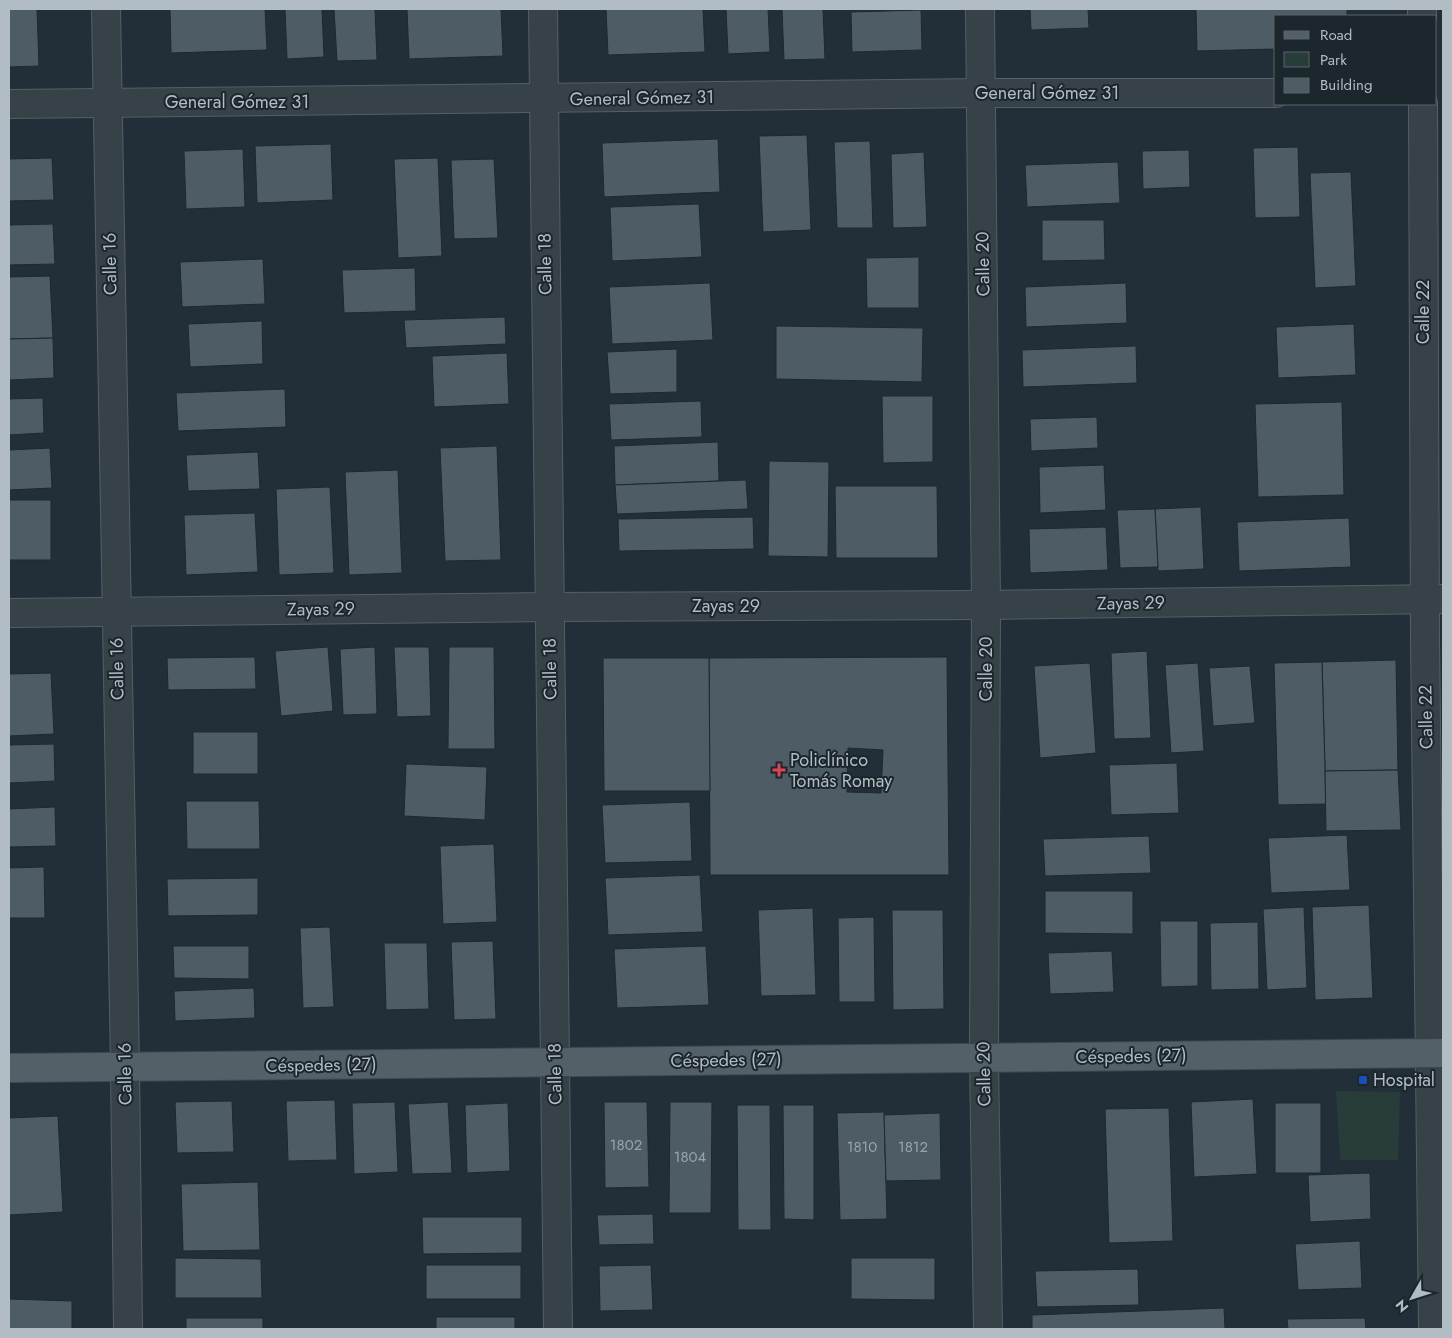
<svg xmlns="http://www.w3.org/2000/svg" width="1452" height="1338" font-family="Jost,sans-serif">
<rect width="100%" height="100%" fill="#232f38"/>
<polygon fill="#283d3a" points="1336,1091 1400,1092 1398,1160 1340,1160"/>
<g fill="#4e5c66" stroke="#1e282f" fill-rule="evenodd">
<polygon points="9,9 37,9 39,66 9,67"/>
<polygon points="170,9 265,9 267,50 171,53"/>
<polygon points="285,9 322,9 324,57 287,59"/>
<polygon points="334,9 375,9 377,60 337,61"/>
<polygon points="407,9 501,9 503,56 409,59"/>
<polygon points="606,9 703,9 705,52 608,55"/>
<polygon points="726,9 768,9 770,52 728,54"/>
<polygon points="782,9 823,9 825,59 784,60"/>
<polygon points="1030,9 1088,9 1089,28 1031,30"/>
<polygon points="1196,9 1347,9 1347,16 1276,16 1276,49 1197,51"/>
<polygon points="921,10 922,50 852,52 851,12"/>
<polygon points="807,135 811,230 763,232 759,136"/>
<polygon points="718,139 720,192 604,197 602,143"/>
<polygon points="870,141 873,228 837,228 834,142"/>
<polygon points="331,144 333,200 257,203 255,146"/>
<polygon points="1298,147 1300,217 1255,218 1253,148"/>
<polygon points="243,149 245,207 186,209 184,151"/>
<polygon points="1189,150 1190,187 1143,189 1142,151"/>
<polygon points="924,152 927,227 893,228 891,154"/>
<polygon points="52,158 54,200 9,201 9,159"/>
<polygon points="438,158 442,256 398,258 394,159"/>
<polygon points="494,159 498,238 454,239 451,160"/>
<polygon points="1118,162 1120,203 1027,207 1025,165"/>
<polygon points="1351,172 1356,286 1315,288 1310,173"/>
<polygon points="699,204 702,257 612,261 610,207"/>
<polygon points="1042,220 1104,220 1105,260 1042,261"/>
<polygon points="53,224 55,264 9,265 9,225"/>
<polygon points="919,257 919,308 867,308 866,258"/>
<polygon points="263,259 265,304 182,307 180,262"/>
<polygon points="415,268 416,311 344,313 342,270"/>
<polygon points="50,276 53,338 9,339 9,277"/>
<polygon points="710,283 713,340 612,344 609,287"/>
<polygon points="1126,283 1127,323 1026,327 1025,287"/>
<polygon points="505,317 506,344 406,348 404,320"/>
<polygon points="262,321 263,364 190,367 188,324"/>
<polygon points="1354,324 1356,375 1278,378 1276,327"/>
<polygon points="776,326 923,328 922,382 776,379"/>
<polygon points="53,338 54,378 9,380 9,339"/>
<polygon points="1136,346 1137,383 1023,387 1022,350"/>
<polygon points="677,349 677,392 610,394 607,352"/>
<polygon points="507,353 509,404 434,407 432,356"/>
<polygon points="285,389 286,427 178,431 176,393"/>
<polygon points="882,396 933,396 933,462 883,463"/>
<polygon points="43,398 44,433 9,435 9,399"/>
<polygon points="701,401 702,437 611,440 609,404"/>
<polygon points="1342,402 1344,495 1258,497 1255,404"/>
<polygon points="1097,417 1098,448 1031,451 1030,419"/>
<polygon points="718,442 719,481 615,485 614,446"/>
<polygon points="497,446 501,560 445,561 440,448"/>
<polygon points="50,448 52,488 9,490 9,450"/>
<polygon points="258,452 260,489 188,491 186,455"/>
<polygon points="769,461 829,462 828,557 768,556"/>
<polygon points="1104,465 1106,510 1040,513 1039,467"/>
<polygon points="398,470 402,573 349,575 345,472"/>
<polygon points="746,480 748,509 617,514 615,485"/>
<polygon points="835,486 937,486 938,558 836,558"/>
<polygon points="330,487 334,573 279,575 276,489"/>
<rect x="9" y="500" width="42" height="60"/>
<polygon points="1201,507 1204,569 1158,571 1155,509"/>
<polygon points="1155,509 1158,567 1120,568 1117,510"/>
<polygon points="255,513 258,572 186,575 184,515"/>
<polygon points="753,517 754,549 619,551 618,519"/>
<polygon points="1349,518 1351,567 1239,571 1237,522"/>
<polygon points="1106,527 1108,570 1030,573 1029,529"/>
<polygon points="328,647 333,711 281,716 275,651"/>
<polygon points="375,647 377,714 343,715 340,649"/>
<polygon points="394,647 429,647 431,716 397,717"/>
<polygon points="449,647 494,647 495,749 448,749"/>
<polygon points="1147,651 1151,738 1114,739 1111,653"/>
<polygon points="255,657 256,689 168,690 167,658"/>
<path d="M947 657 949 875H710L709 658ZM848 748 883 750 881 793 847 792Z"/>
<polygon points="603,658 709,658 710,791 604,791"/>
<polygon points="1396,660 1398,770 1325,771 1322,662"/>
<polygon points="1322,662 1326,804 1278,805 1274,663"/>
<polygon points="1090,663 1096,753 1040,758 1034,666"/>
<polygon points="1198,663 1204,751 1171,753 1165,665"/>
<polygon points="1250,666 1255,723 1213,726 1209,668"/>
<polygon points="51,673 54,734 9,736 9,674"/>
<rect x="193" y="732" width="65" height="42"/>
<polygon points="54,744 55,781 9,783 9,745"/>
<polygon points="1177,763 1179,813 1111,815 1109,765"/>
<polygon points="406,764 487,767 485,820 404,816"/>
<polygon points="1398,770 1401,830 1326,831 1325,771"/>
<polygon points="186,801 259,801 260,849 187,849"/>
<polygon points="690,802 692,861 605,863 602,805"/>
<polygon points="55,807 56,846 9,847 9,809"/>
<polygon points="1347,835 1350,890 1271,893 1268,838"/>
<polygon points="1149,836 1151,873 1045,876 1043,839"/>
<polygon points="494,844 497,922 443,924 440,846"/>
<polygon points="44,867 45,918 9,918 9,868"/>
<polygon points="700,875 703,932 608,935 605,878"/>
<polygon points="258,878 258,915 168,916 167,879"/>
<polygon points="1045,891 1133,891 1133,934 1045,933"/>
<polygon points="1369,905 1373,998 1315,1000 1312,907"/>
<polygon points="1304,907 1307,988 1267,990 1263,909"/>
<polygon points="813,908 816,995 761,996 758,910"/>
<polygon points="892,910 943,910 944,1009 893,1010"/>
<polygon points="874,917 875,1002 839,1002 838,918"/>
<polygon points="1160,921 1198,921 1198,986 1161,987"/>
<polygon points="1258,922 1259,989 1211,990 1210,923"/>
<polygon points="330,927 334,1007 303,1008 300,928"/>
<polygon points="493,941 496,1019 454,1020 451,942"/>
<polygon points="384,943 427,943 429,1009 386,1010"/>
<polygon points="173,946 249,946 249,979 174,978"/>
<polygon points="706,946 709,1005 617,1008 614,949"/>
<polygon points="1112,951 1114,992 1050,994 1048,953"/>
<polygon points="254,988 255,1018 175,1021 174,991"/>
<polygon points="1253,1099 1257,1174 1194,1177 1191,1102"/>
<polygon points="335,1100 337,1160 288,1161 286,1101"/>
<polygon points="232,1101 234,1152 177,1153 175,1102"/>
<polygon points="395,1102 398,1172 354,1174 352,1103"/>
<polygon points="448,1102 452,1173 412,1174 408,1104"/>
<polygon points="604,1102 647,1102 649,1187 605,1188"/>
<polygon points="670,1102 712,1102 711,1213 669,1213"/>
<polygon points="508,1103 510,1171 467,1173 465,1105"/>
<rect x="1275" y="1103" width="46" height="70"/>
<polygon points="737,1105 770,1105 771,1230 738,1230"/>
<polygon points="783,1105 814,1105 814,1220 784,1219"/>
<polygon points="1169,1108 1173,1241 1109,1243 1105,1109"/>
<polygon points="884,1112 887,1219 840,1220 837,1113"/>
<polygon points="940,1113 941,1180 886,1181 884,1115"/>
<polygon points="58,1116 63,1212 9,1215 9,1118"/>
<polygon points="1370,1173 1371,1219 1310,1222 1308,1175"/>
<polygon points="258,1182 260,1250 183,1251 181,1184"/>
<polygon points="653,1214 654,1244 599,1245 597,1215"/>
<polygon points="422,1217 522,1217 522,1253 423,1254"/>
<polygon points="1360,1241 1362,1288 1298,1290 1295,1244"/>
<polygon points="175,1258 261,1259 262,1298 175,1298"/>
<polygon points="851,1258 935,1258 935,1300 851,1299"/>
<rect x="426" y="1265" width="95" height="34"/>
<polygon points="651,1265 653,1310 600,1311 599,1266"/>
<polygon points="1138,1269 1139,1305 1037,1307 1035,1271"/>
<polygon points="9,1299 72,1301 72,1329 9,1329"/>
<polygon points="1224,1308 1225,1329 1032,1329 1032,1315"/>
<rect x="436" y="1317" width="79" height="12"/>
<rect x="186" y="1318" width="77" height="11"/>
<polygon points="1365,1318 1366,1329 1288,1329 1287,1319"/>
</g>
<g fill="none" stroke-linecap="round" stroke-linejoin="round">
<g stroke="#545f66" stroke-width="30">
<g id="minor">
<polyline points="106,9 125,1067 128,1329"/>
<polyline points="543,9 558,1329"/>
<polyline points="980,9 986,605 984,1058 988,1329"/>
<polyline points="1422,9 1422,16"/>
<polyline points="9,104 982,93 1276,93"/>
<polyline points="1423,104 1425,639 1433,1329"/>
<polyline points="9,613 550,607 986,605 1443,599"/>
</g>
</g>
<g stroke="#404a51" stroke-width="30">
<polyline id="major" points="9,1068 1443,1053"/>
</g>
<use href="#minor" stroke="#364148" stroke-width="28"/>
<use href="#major" stroke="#546068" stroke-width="28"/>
</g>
<path fill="#e0444e" stroke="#1c262d" stroke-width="2" d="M776.5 762.5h5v5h5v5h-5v5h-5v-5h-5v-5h5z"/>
<rect fill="#1a4fb4" stroke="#1c262d" stroke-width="2" x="1358" y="1075" width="10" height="10" rx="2.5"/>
<g text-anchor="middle" stroke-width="4" stroke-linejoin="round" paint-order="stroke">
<g font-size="15" fill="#98a4ac">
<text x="626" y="1150">1802</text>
<text x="862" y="1152">1810</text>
<text x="913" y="1152">1812</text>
<text x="690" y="1162">1804</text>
</g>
<g font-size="18" fill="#b1bcc4" stroke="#1c262d">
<text x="1047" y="99">General Gómez 31</text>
<text transform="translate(642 98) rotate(-1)" y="6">General Gómez 31</text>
<text x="237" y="108">General Gómez 31</text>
<text transform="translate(110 264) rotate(-91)" y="6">Calle 16</text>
<text transform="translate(545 264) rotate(-91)" y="6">Calle 18</text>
<text transform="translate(983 264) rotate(-91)" y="6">Calle 20</text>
<text transform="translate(1423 312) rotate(-90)" y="6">Calle 22</text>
<text transform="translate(1131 603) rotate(-1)" y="6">Zayas 29</text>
<text x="726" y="612">Zayas 29</text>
<text transform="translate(321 609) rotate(-1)" y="6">Zayas 29</text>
<text transform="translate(117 669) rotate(-91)" y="6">Calle 16</text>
<text transform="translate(550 669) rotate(-91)" y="6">Calle 18</text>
<text transform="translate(986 669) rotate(-90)" y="6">Calle 20</text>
<text transform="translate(1426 717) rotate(-91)" y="6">Calle 22</text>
<text transform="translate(1131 1056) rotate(-1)" y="6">Céspedes (27)</text>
<text transform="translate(726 1060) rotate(-1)" y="6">Céspedes (27)</text>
<text transform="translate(321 1065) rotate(-1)" y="6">Céspedes (27)</text>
<text transform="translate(125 1074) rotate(-91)" y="6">Calle 16</text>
<text transform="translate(555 1074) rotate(-91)" y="6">Calle 18</text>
<text transform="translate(984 1074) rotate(-91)" y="6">Calle 20</text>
</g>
<g font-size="18" fill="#b1bcc4" stroke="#1c262d" text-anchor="start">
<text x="790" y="766">Policlínico<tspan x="790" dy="21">Tomás Romay</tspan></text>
<text x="1373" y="1086">Hospital</text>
</g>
</g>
<rect width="1452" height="1338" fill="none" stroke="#b1bcc4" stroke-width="20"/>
<rect x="1274" y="15" width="162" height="90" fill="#1c262d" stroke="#586269"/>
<rect x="1284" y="31" width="25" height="8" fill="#546068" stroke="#586269"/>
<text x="1320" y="40" font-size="15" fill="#b1bcc4">Road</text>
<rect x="1284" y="52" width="25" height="15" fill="#283d3a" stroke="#586269"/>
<text x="1320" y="65" font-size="15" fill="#b1bcc4">Park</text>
<rect x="1284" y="78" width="25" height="15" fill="#4e5c66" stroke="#586269"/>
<text x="1320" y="90" font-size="15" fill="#b1bcc4">Building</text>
<g transform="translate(1412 1298) rotate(231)" stroke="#1c262d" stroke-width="4" paint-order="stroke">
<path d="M0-4L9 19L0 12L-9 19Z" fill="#b1bcc4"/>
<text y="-8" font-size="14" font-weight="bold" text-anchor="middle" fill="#b1bcc4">N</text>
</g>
</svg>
